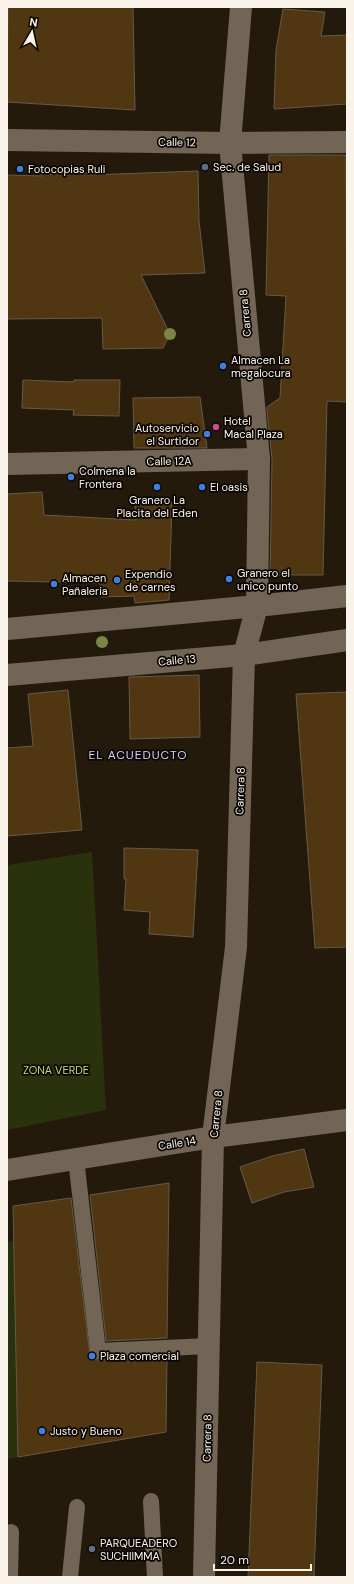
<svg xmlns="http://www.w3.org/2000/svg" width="354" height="1584" font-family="'DM Sans',sans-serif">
<rect width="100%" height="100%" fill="#241a0c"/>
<g fill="#29320d">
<polygon points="92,852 106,1110 7,1130 7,865"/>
<polygon points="14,1241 18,1457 7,1459 7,1242"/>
</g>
<g fill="#503711" stroke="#655949">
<polygon points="8,7 133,7 135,110 7,102"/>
<polygon points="283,9 325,12 321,36 347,35 347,104 274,109 276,50"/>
<polygon points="269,155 346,155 347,402 327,401 323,575 270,575 272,459 267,411 267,407 280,398 286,296 266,295"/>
<polygon points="198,171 199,221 205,273 141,275 170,334 163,348 103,349 102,318 7,319 7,175 42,176 41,174 89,173 89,175"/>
<polygon points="23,380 74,382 74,380 120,380 119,416 73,415 74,410 22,408"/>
<polygon points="200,397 207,448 134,448 133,398"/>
<polygon points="42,492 44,515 135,520 135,500 172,502 169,600 135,603 134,596 101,597 100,583 7,581 7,494"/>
<polygon points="199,675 200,737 130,739 129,677"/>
<polygon points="68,690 82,830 7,836 7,748 33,746 28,694"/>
<polygon points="347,692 347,947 315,948 296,694"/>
<polygon points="124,848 198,850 193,937 149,934 150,912 124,910 126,879 124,879"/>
<polygon points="304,1149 314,1187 284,1192 252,1203 240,1167 272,1156"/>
<polygon points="169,1183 167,1338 106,1341 90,1195"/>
<polygon points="71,1198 90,1356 94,1359 98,1360 167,1357 166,1432 18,1457 13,1206"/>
<polygon points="257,1362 322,1365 314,1577 248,1577"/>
</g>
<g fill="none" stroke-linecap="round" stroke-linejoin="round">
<g stroke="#726555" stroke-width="16">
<polyline points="76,1159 98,1351 209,1346"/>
<polyline points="151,1501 155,1577"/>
<polyline points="10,1577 11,1532"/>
<polyline points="70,1577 77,1507"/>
</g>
<g stroke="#726555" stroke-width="22">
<polyline points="7,140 230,143 347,142"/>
<polyline points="7,464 259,459"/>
<polyline points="7,629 257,606 347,596"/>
<polyline points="7,675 244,655 347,640"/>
<polyline points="7,1170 213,1137 347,1120"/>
<polyline points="204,1577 213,1137 236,947 244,655 257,606 259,459 230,143 241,7"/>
</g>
</g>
<g fill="#7a8646">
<circle cx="170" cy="334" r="6"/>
<circle cx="102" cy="642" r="6"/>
</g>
<g fill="#5c6f8a" stroke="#0a0603" stroke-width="1.5">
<circle cx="205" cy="167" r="4"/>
<circle cx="92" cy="1549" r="4"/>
</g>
<g fill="#3f7fe0" stroke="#0a0603" stroke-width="1.5">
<circle cx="20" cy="169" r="4"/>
<circle cx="223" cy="366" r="4"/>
<circle cx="207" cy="434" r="4"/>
<circle cx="71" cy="477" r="4"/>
<circle cx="157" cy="487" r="4"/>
<circle cx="202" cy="487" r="4"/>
<circle cx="229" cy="579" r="4"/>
<circle cx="117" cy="580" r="4"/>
<circle cx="54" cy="584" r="4"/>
<circle cx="92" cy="1356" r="4"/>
<circle cx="42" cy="1431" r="4"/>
</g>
<circle fill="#d1479c" stroke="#0a0603" stroke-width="1.5" cx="216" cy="427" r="4"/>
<g text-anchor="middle" stroke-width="3.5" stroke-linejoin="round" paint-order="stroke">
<g font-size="11" fill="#faf3ea" stroke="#0a0603">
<text transform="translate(177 142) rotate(1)" y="4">Calle 12</text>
<text transform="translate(245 313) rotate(-95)" y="4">Carrera 8</text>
<text transform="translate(169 461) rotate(-1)" y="4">Calle 12A</text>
<text transform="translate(177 660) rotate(-5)" y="4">Calle 13</text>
<text transform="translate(240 791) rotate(-88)" y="4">Carrera 8</text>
<text transform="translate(216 1114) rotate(-84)" y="4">Carrera 8</text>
<text transform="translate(177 1143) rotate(-9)" y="4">Calle 14</text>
<text transform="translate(207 1438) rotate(-89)" y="4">Carrera 8</text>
</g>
<g font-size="11" fill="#faf3ea" stroke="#0a0603" text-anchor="start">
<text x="213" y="171">Sec. de Salud</text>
<text x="28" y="173">Fotocopias Ruli</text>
<text x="231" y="364">Almacen La<tspan x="231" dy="13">megalocura</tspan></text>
<text x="224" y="425">Hotel<tspan x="224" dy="13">Macal Plaza</tspan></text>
<text x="199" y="432" text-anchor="end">Autoservicio<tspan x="199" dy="13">el Surtidor</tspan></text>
<text x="79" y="475">Colmena la<tspan x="79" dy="13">Frontera</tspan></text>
<text x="210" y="491">El oasis</text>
<text x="157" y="504" text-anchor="middle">Granero La<tspan x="157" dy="13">Placita del Eden</tspan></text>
<text x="237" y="577">Granero el<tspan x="237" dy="13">unico punto</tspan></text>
<text x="125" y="578">Expendio<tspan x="125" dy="13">de carnes</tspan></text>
<text x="62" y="582">Almacen<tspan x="62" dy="13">Pañaleria</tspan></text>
<text x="100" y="1360">Plaza comercial</text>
<text x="50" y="1435">Justo y Bueno</text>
<text x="100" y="1547">PARQUEADERO<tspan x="100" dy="13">SUCHIIMMA</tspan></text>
</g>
<g font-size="11" fill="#c1df76" stroke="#0a0603">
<text x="56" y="1074">ZONA VERDE</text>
</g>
<g font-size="12" letter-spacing="1" fill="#d6d1fd" stroke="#0a0603">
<text x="138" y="759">EL ACUEDUCTO</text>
</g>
</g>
<rect width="354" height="1584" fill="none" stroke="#faf3ea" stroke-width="16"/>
<g transform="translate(32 32) rotate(9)" stroke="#0a0603" stroke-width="3" paint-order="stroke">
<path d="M0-3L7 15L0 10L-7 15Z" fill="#faf3ea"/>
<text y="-6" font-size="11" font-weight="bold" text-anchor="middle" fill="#faf3ea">N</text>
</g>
<path d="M214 1564v6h97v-6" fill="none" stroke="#faf3ea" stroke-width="2"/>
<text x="220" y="1564" font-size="12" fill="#faf3ea" stroke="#0a0603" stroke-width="3" paint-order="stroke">20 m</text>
</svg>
